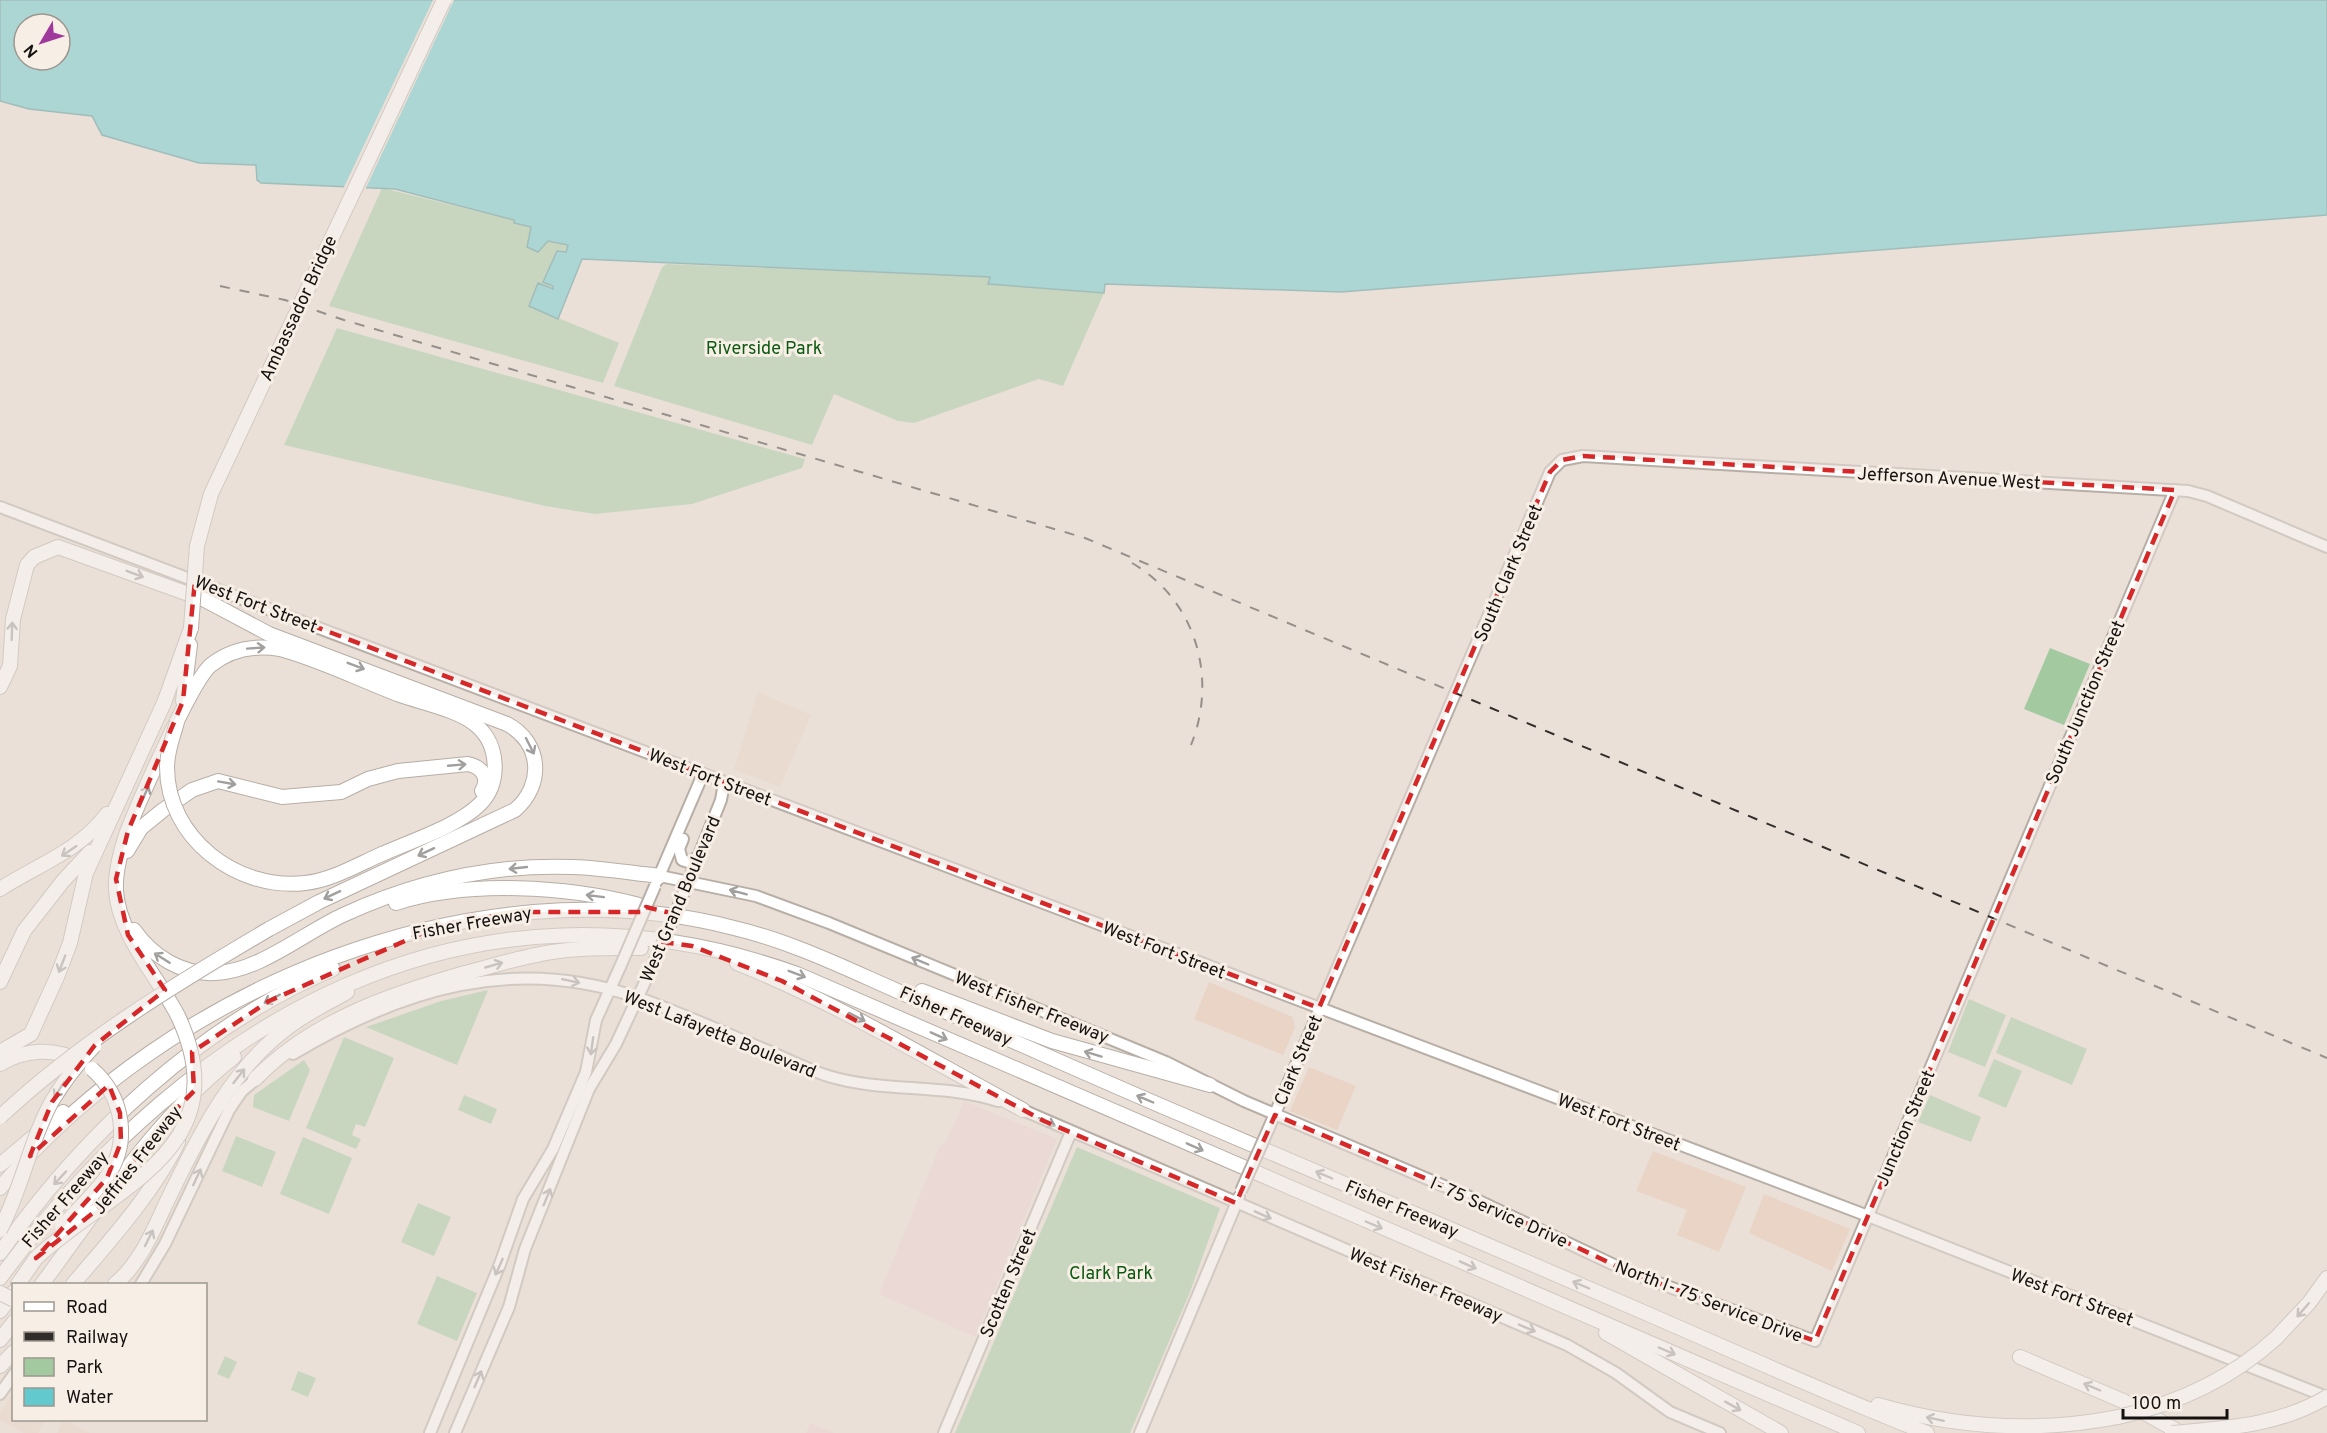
<svg xmlns="http://www.w3.org/2000/svg" width="2327" height="1433" font-family="Overpass,sans-serif">
<rect width="100%" height="100%" fill="#eae0d8"/>
<g fill="#e9d4c6">
<polygon points="758,692 811,715 780,787 734,769"/>
<polygon points="1209,982 1293,1017 1295,1028 1283,1055 1194,1019"/>
<polygon points="1309,1067 1356,1086 1337,1130 1290,1111"/>
<polygon points="1653,1151 1746,1187 1719,1252 1677,1235 1687,1210 1636,1191"/>
<polygon points="1764,1194 1850,1229 1832,1271 1749,1233"/>
<polygon points="13,1393 14,1420 44,1420 38,1433 24,1433 0,1420 0,1413"/>
<polygon points="63,1420 65,1420 90,1433 57,1433"/>
</g>
<g fill="#ecd1d1">
<polygon points="964,1101 1057,1139 975,1337 879,1294 940,1146 947,1140"/>
<polygon points="810,1423 834,1433 806,1433"/>
</g>
<g fill="#a2c9a0">
<polygon points="382,188 514,220 514,223 531,227 527,247 538,252 547,241 569,245 544,282 554,286 553,289 529,306 619,343 603,383 329,306"/>
<polygon points="667,264 990,277 989,284 1104,293 1063,386 1039,379 914,423 898,421 834,394 812,445 614,386 662,267"/>
<polygon points="337,328 805,459 802,468 692,504 595,514 545,506 284,445"/>
<polygon points="2050,648 2090,664 2064,725 2024,709"/>
<polygon points="488,990 457,1065 366,1027 441,1001"/>
<polygon points="1969,999 2006,1015 1985,1067 1948,1052"/>
<polygon points="2011,1017 2087,1049 2072,1085 1996,1053"/>
<polygon points="344,1037 394,1058 365,1127 356,1124 352,1135 361,1139 356,1149 306,1128"/>
<polygon points="1994,1059 2022,1071 2006,1108 1978,1096"/>
<polygon points="304,1060 310,1070 289,1121 253,1107 254,1095"/>
<polygon points="464,1095 497,1109 491,1124 458,1110"/>
<polygon points="1930,1095 1981,1117 1971,1142 1918,1122"/>
<polygon points="236,1136 276,1152 262,1187 222,1171"/>
<polygon points="303,1137 352,1158 329,1214 280,1194"/>
<polygon points="1077,1147 1220,1208 1190,1292 1130,1433 955,1433"/>
<polygon points="418,1203 451,1217 434,1256 401,1242"/>
<polygon points="437,1276 477,1293 457,1341 417,1324"/>
<polygon points="225,1356 237,1362 229,1379 217,1374"/>
<polygon points="298,1371 316,1378 308,1397 291,1390"/>
</g>
<path fill="#62c9ce" stroke="#4b9295" stroke-width="1.5" fill-rule="evenodd" d="M0 0H2327V215L1341 292 1105 284 1104 293 988 284 990 277 582 259 558 319 529 306 538 283 553 289V286L543 282 557 251 566 252 568 245 548 241 538 252 527 247 531 227 514 223V220L395 189 261 183 257 180 256 165 199 163 102 135 92 116 29 109 0 101ZM24 24H60V60H24Z"/>
<polygon fill="#eae0d8" points="433,0 454,0 365,190 343,189"/>
<g fill="none" stroke-linecap="round" stroke-linejoin="round">
<g stroke="#b7aea6" stroke-width="14">
<g id="secondary">
<polyline points="683,839 679,849 682,860 688,862 698,857"/>
<polyline points="660,876 756,896 829,923 1166,1062 1244,1101 1477,1200 1629,1272 1815,1341 2175,490"/>
<polyline points="657,881 703,774"/>
<polyline points="676,912 721,800 724,783"/>
<path d="M293 1054C402 989 515 954 639 998 684 1014 729 1035 773 1053 791 1061 809 1070 828 1076 884 1093 942 1083 998 1101"/>
<polyline points="1018,1108 1567,1345 1616,1373 1670,1412 1720,1433"/>
<polyline points="1268,1130 1550,472 1562,460 1583,456 2188,491 2207,496 2327,547"/>
<polyline points="141,1284 165,1244 229,1110 242,1091 260,1076"/>
<polyline points="0,1394 14,1374"/>
<polyline points="430,1433 500,1264 523,1199 553,1149 586,1072 596,1020 620,967"/>
<polyline points="455,1433 509,1307 525,1249 589,1089 616,1044 651,969"/>
<polyline points="944,1433 1071,1132"/>
<polyline points="1140,1433 1239,1197"/>
</g>
</g>
<g stroke="#b7aea6" stroke-width="14">
<polyline id="primary" points="0,507 1868,1216 2327,1397"/>
</g>
<g stroke="#b7aea6" stroke-width="16">
<g id="highway">
<path d="M0 687 10 666 13 619 27 565 34 557 58 547 205 600 269 634 507 724C541 742 545 784 515 810L319 902 269 929"/>
<polyline points="183,701 190,645"/>
<path d="M127 851 141 828 163 810 192 790 218 781 282 797 341 792 368 779 398 771 468 764C482 767 490 778 482 791"/>
<path d="M0 889C39 864 78 852 107 814"/>
<path d="M396 903C468 880 567 886 639 905"/>
<path d="M134 930C152 956 182 975 215 973 258 972 304 933 343 915 415 882 494 864 573 867 602 868 631 873 660 876"/>
<path d="M737 963C837 1003 928 1059 1023 1110"/>
<polyline points="0,982 24,931 63,881 90,852"/>
<polyline points="922,991 1052,1041 1210,1085"/>
<path d="M178 1016C158 977 118 934 116 890 115 871 121 850 127 832 138 804 192 680 211 665 231 649 255 645 280 649 321 660 360 680 400 695 422 703 460 710 477 726 499 745 501 783 480 804 458 826 411 841 382 854"/>
<polyline points="0,1052 31,1034 57,977 70,943 86,873 164,703 191,628"/>
<path d="M0 1064C25 1049 55 1047 80 1062"/>
<path d="M255 1079C312 1021 388 995 465 973 496 965 527 955 559 951 586 947 614 948 641 948"/>
<polyline points="0,1165 63,1112"/>
<path d="M0 1188C169 987 475 861 734 928 793 942 847 969 902 993 997 1033 1090 1076 1185 1116 1334 1180 1485 1243 1634 1308 1731 1350 1828 1394 1927 1433"/>
<path d="M0 1253C83 1135 199 1026 333 969"/>
<path d="M0 1278C193 1017 471 857 797 974L1858 1433"/>
<polyline points="18,1284 36,1258"/>
<path d="M42 1284C101 1205 155 1119 234 1057"/>
<path d="M73 1284C109 1242 154 1192 178 1142"/>
<path d="M115 1284C143 1261 156 1223 172 1191 202 1129 234 1066 291 1025 309 1012 328 1003 347 992"/>
<polyline points="0,1311 14,1292"/>
<polyline points="1606,1333 1781,1433"/>
<polyline points="2276,1338 2309,1303 2327,1278"/>
<polyline points="0,1340 14,1322"/>
<polyline points="2020,1357 2123,1401 2181,1433"/>
<polyline points="0,1366 14,1352"/>
<path d="M1878 1405C1957 1428 2037 1433 2118 1417"/>
</g>
</g>
<use href="#secondary" stroke="#fff" stroke-width="10"/>
<use href="#primary" stroke="#fff" stroke-width="10"/>
<use href="#highway" stroke="#fff" stroke-width="14"/>
<g stroke="#322d2b" stroke-width="2" stroke-dasharray="10 10" stroke-linecap="butt">
<polyline points="220,286 285,300 344,320 1085,538 2327,1058"/>
<path d="M1132 563C1196 600 1218 678 1191 745"/>
</g>
<g stroke="#b7aea6" stroke-width="14" stroke-linecap="butt">
<g id="secondary-bridge">
<polyline points="620,967 655,886"/>
<polyline points="651,969 676,912"/>
<polyline points="1241,1191 1268,1130"/>
</g>
</g>
<g stroke="#b7aea6" stroke-width="16" stroke-linecap="butt">
<g id="highway-bridge">
<polyline points="191,628 197,546 211,494 444,0"/>
<path d="M177 722C173 737 167 751 167 767 167 838 237 891 305 883 332 880 357 865 382 854"/>
<path d="M0 1117C81 1041 174 985 269 929"/>
<path d="M62 1226C77 1211 93 1195 106 1178 131 1143 124 1097 92 1069"/>
<path d="M0 1230C22 1188 30 1141 52 1101 64 1081 79 1062 94 1046"/>
<path d="M36 1258C114 1186 240 1149 178 1016"/>
<polyline points="0,1293 14,1300"/>
<path d="M2118 1417C2176 1404 2232 1378 2276 1338"/>
<path d="M2172 1433C2227 1428 2278 1426 2327 1397"/>
</g>
</g>
<use href="#secondary-bridge" stroke="#fff" stroke-width="10"/>
<use href="#highway-bridge" stroke="#fff" stroke-width="14"/>
</g>
<defs><path id="oneway-shaft" d="M-6 0H5M1.5-3L5.5 0L1.5 3" fill="none" stroke-width="1.6" stroke-linecap="round" stroke-linejoin="round" transform="scale(1.5)"/></defs>
<g stroke="#a1a09f">
<use href="#oneway-shaft" transform="translate(135 574) rotate(21)"/>
<use href="#oneway-shaft" transform="translate(12 631) rotate(-88)"/>
<use href="#oneway-shaft" transform="translate(256 648) rotate(-4)"/>
<use href="#oneway-shaft" transform="translate(356 666) rotate(21)"/>
<use href="#oneway-shaft" transform="translate(530 746) rotate(63)"/>
<use href="#oneway-shaft" transform="translate(457 765) rotate(-5)"/>
<use href="#oneway-shaft" transform="translate(227 783) rotate(10)"/>
<use href="#oneway-shaft" transform="translate(145 794) rotate(-65)"/>
<use href="#oneway-shaft" transform="translate(69 851) rotate(146)"/>
<use href="#oneway-shaft" transform="translate(426 852) rotate(155)"/>
<use href="#oneway-shaft" transform="translate(518 868) rotate(174)"/>
<use href="#oneway-shaft" transform="translate(738 892) rotate(-165)"/>
<use href="#oneway-shaft" transform="translate(332 895) rotate(155)"/>
<use href="#oneway-shaft" transform="translate(595 896) rotate(-173)"/>
<use href="#oneway-shaft" transform="translate(162 958) rotate(-148)"/>
<use href="#oneway-shaft" transform="translate(920 961) rotate(-157)"/>
<use href="#oneway-shaft" transform="translate(62 964) rotate(111)"/>
<use href="#oneway-shaft" transform="translate(494 965) rotate(-16)"/>
<use href="#oneway-shaft" transform="translate(797 974) rotate(21)"/>
<use href="#oneway-shaft" transform="translate(571 981) rotate(12)"/>
<use href="#oneway-shaft" transform="translate(272 999) rotate(151)"/>
<use href="#oneway-shaft" transform="translate(857 1017) rotate(27)"/>
<use href="#oneway-shaft" transform="translate(939 1036) rotate(24)"/>
<use href="#oneway-shaft" transform="translate(592 1046) rotate(98)"/>
<use href="#oneway-shaft" transform="translate(1093 1054) rotate(-163)"/>
<use href="#oneway-shaft" transform="translate(239 1076) rotate(-52)"/>
<use href="#oneway-shaft" transform="translate(59 1090) rotate(122)"/>
<use href="#oneway-shaft" transform="translate(1145 1099) rotate(-157)"/>
<use href="#oneway-shaft" transform="translate(1047 1122) rotate(25)"/>
<use href="#oneway-shaft" transform="translate(1195 1147) rotate(24)"/>
<use href="#oneway-shaft" transform="translate(1324 1175) rotate(-157)"/>
<use href="#oneway-shaft" transform="translate(197 1177) rotate(-65)"/>
<use href="#oneway-shaft" transform="translate(60 1178) rotate(133)"/>
<use href="#oneway-shaft" transform="translate(547 1197) rotate(-68)"/>
<use href="#oneway-shaft" transform="translate(1263 1215) rotate(24)"/>
<use href="#oneway-shaft" transform="translate(1374 1225) rotate(23)"/>
<use href="#oneway-shaft" transform="translate(149 1238) rotate(-64)"/>
<use href="#oneway-shaft" transform="translate(1468 1265) rotate(24)"/>
<use href="#oneway-shaft" transform="translate(499 1267) rotate(114)"/>
<use href="#oneway-shaft" transform="translate(1581 1285) rotate(-157)"/>
<use href="#oneway-shaft" transform="translate(2303 1310) rotate(131)"/>
<use href="#oneway-shaft" transform="translate(1527 1328) rotate(23)"/>
<use href="#oneway-shaft" transform="translate(1667 1351) rotate(23)"/>
<use href="#oneway-shaft" transform="translate(478 1379) rotate(-67)"/>
<use href="#oneway-shaft" transform="translate(2092 1387) rotate(-157)"/>
<use href="#oneway-shaft" transform="translate(1733 1406) rotate(29)"/>
<use href="#oneway-shaft" transform="translate(1935 1419) rotate(-168)"/>
</g>
<path d="M0 0H2327V1433H0ZM1583 456 2175 490 1815 1341 1629 1272 1477 1200 1275 1115 1236 1203 1044 1121 782 981 692 946 663 942 675 914 646 907 644 912H519L441 925 269 1001 192 1052 194 1091 166 1119 98 1209 36 1258 107 1178 121 1142 120 1113 109 1085 30 1156 52 1102 95 1045 165 990 128 935 116 879 128 831 183 701 195 581 1319 1008 1550 472 1562 460Z" fill="#eae0d8" fill-opacity=".55" fill-rule="evenodd"/>
<path fill="none" stroke="#d62828" stroke-width="4.5" stroke-dasharray="12 8" stroke-linejoin="round" d="M1583 456 2175 490 1815 1341 1629 1272 1477 1200 1275 1115 1236 1203 1044 1121 782 981 692 946 663 942 675 914 646 907 644 912H519L441 925 269 1001 192 1052 194 1091 166 1119 98 1209 36 1258 107 1178 121 1142 120 1113 109 1085 30 1156 52 1102 95 1045 165 990 128 935 116 879 128 831 183 701 195 581 1319 1008 1550 472 1562 460Z"/>
<g text-anchor="middle" stroke-width="6" stroke-linejoin="round" paint-order="stroke">
<g font-size="18" fill="#15110f" stroke="#f7eee5">
<text transform="translate(298 308) rotate(-65)" y="6">Ambassador Bridge</text>
<text transform="translate(1949 478) rotate(3)" y="6">Jefferson Avenue West</text>
<text transform="translate(1508 573) rotate(-67)" y="6">South Clark Street</text>
<text transform="translate(256 604) rotate(21)" y="6">West Fort Street</text>
<text transform="translate(2085 702) rotate(-67)" y="6">South Junction Street</text>
<text transform="translate(710 777) rotate(21)" y="6">West Fort Street</text>
<text transform="translate(680 899) rotate(-67)" y="6">West Grand Boulevard</text>
<text transform="translate(472 923) rotate(-10)" y="6">Fisher Freeway</text>
<text transform="translate(1164 950) rotate(21)" y="6">West Fort Street</text>
<text transform="translate(1032 1007) rotate(22)" y="6">West Fisher Freeway</text>
<text transform="translate(956 1016) rotate(24)" y="6">Fisher Freeway</text>
<text transform="translate(720 1034) rotate(22)" y="6">West Lafayette Boulevard</text>
<text transform="translate(1298 1060) rotate(-67)" y="6">Clark Street</text>
<text transform="translate(1619 1122) rotate(21)" y="6">West Fort Street</text>
<text transform="translate(1905 1128) rotate(-67)" y="6">Junction Street</text>
<text transform="translate(137 1160) rotate(-52)" y="6">Jeffries Freeway</text>
<text transform="translate(65 1199) rotate(-49)" y="6">Fisher Freeway</text>
<text transform="translate(1402 1209) rotate(23)" y="6">Fisher Freeway</text>
<text transform="translate(1499 1212) rotate(24)" y="6">I- 75 Service Drive</text>
<text transform="translate(1008 1283) rotate(-67)" y="6">Scotten Street</text>
<text transform="translate(1426 1285) rotate(23)" y="6">West Fisher Freeway</text>
<text transform="translate(2072 1297) rotate(21)" y="6">West Fort Street</text>
<text transform="translate(1709 1301) rotate(21)" y="6">North I- 75 Service Drive</text>
</g>
<g font-size="18" fill="#0b5a12" stroke="#f7eee5">
<text x="764" y="354">Riverside Park</text>
<text x="1111" y="1279">Clark Park</text>
</g>
</g>
<rect x="12" y="1283" width="195" height="138" fill="#f7eee5" stroke="#9d968f" stroke-width="1.5"/>
<rect x="24" y="1302" width="30" height="9" fill="#ffffff" stroke="#9d968f" stroke-width="1.5"/>
<text x="66" y="1313" font-size="18" fill="#15110f">Road</text>
<rect x="24" y="1332" width="30" height="9" fill="#322d2b" stroke="#9d968f" stroke-width="1.5"/>
<text x="66" y="1343" font-size="18" fill="#15110f">Railway</text>
<rect x="24" y="1358" width="30" height="18" fill="#a2c9a0" stroke="#9d968f" stroke-width="1.5"/>
<text x="66" y="1373" font-size="18" fill="#15110f">Park</text>
<rect x="24" y="1388" width="30" height="18" fill="#62c9ce" stroke="#9d968f" stroke-width="1.5"/>
<text x="66" y="1403" font-size="18" fill="#15110f">Water</text>
<g transform="translate(42 42) rotate(231)"><circle r="28" fill="#f7eee5" stroke="#9d968f" stroke-width="1.5"/>
<path d="M0-4.5L10 22L0 15L-10 22Z" fill="#a0399c"/>
<text y="-9" font-size="16" font-weight="bold" text-anchor="middle" fill="#15110f">N</text>
</g>
<path d="M2123 1409v9h104v-9" fill="none" stroke="#15110f" stroke-width="3"/>
<text x="2132" y="1409" font-size="18" fill="#15110f" stroke="#f7eee5" stroke-width="4.5" paint-order="stroke">100 m</text>
</svg>
